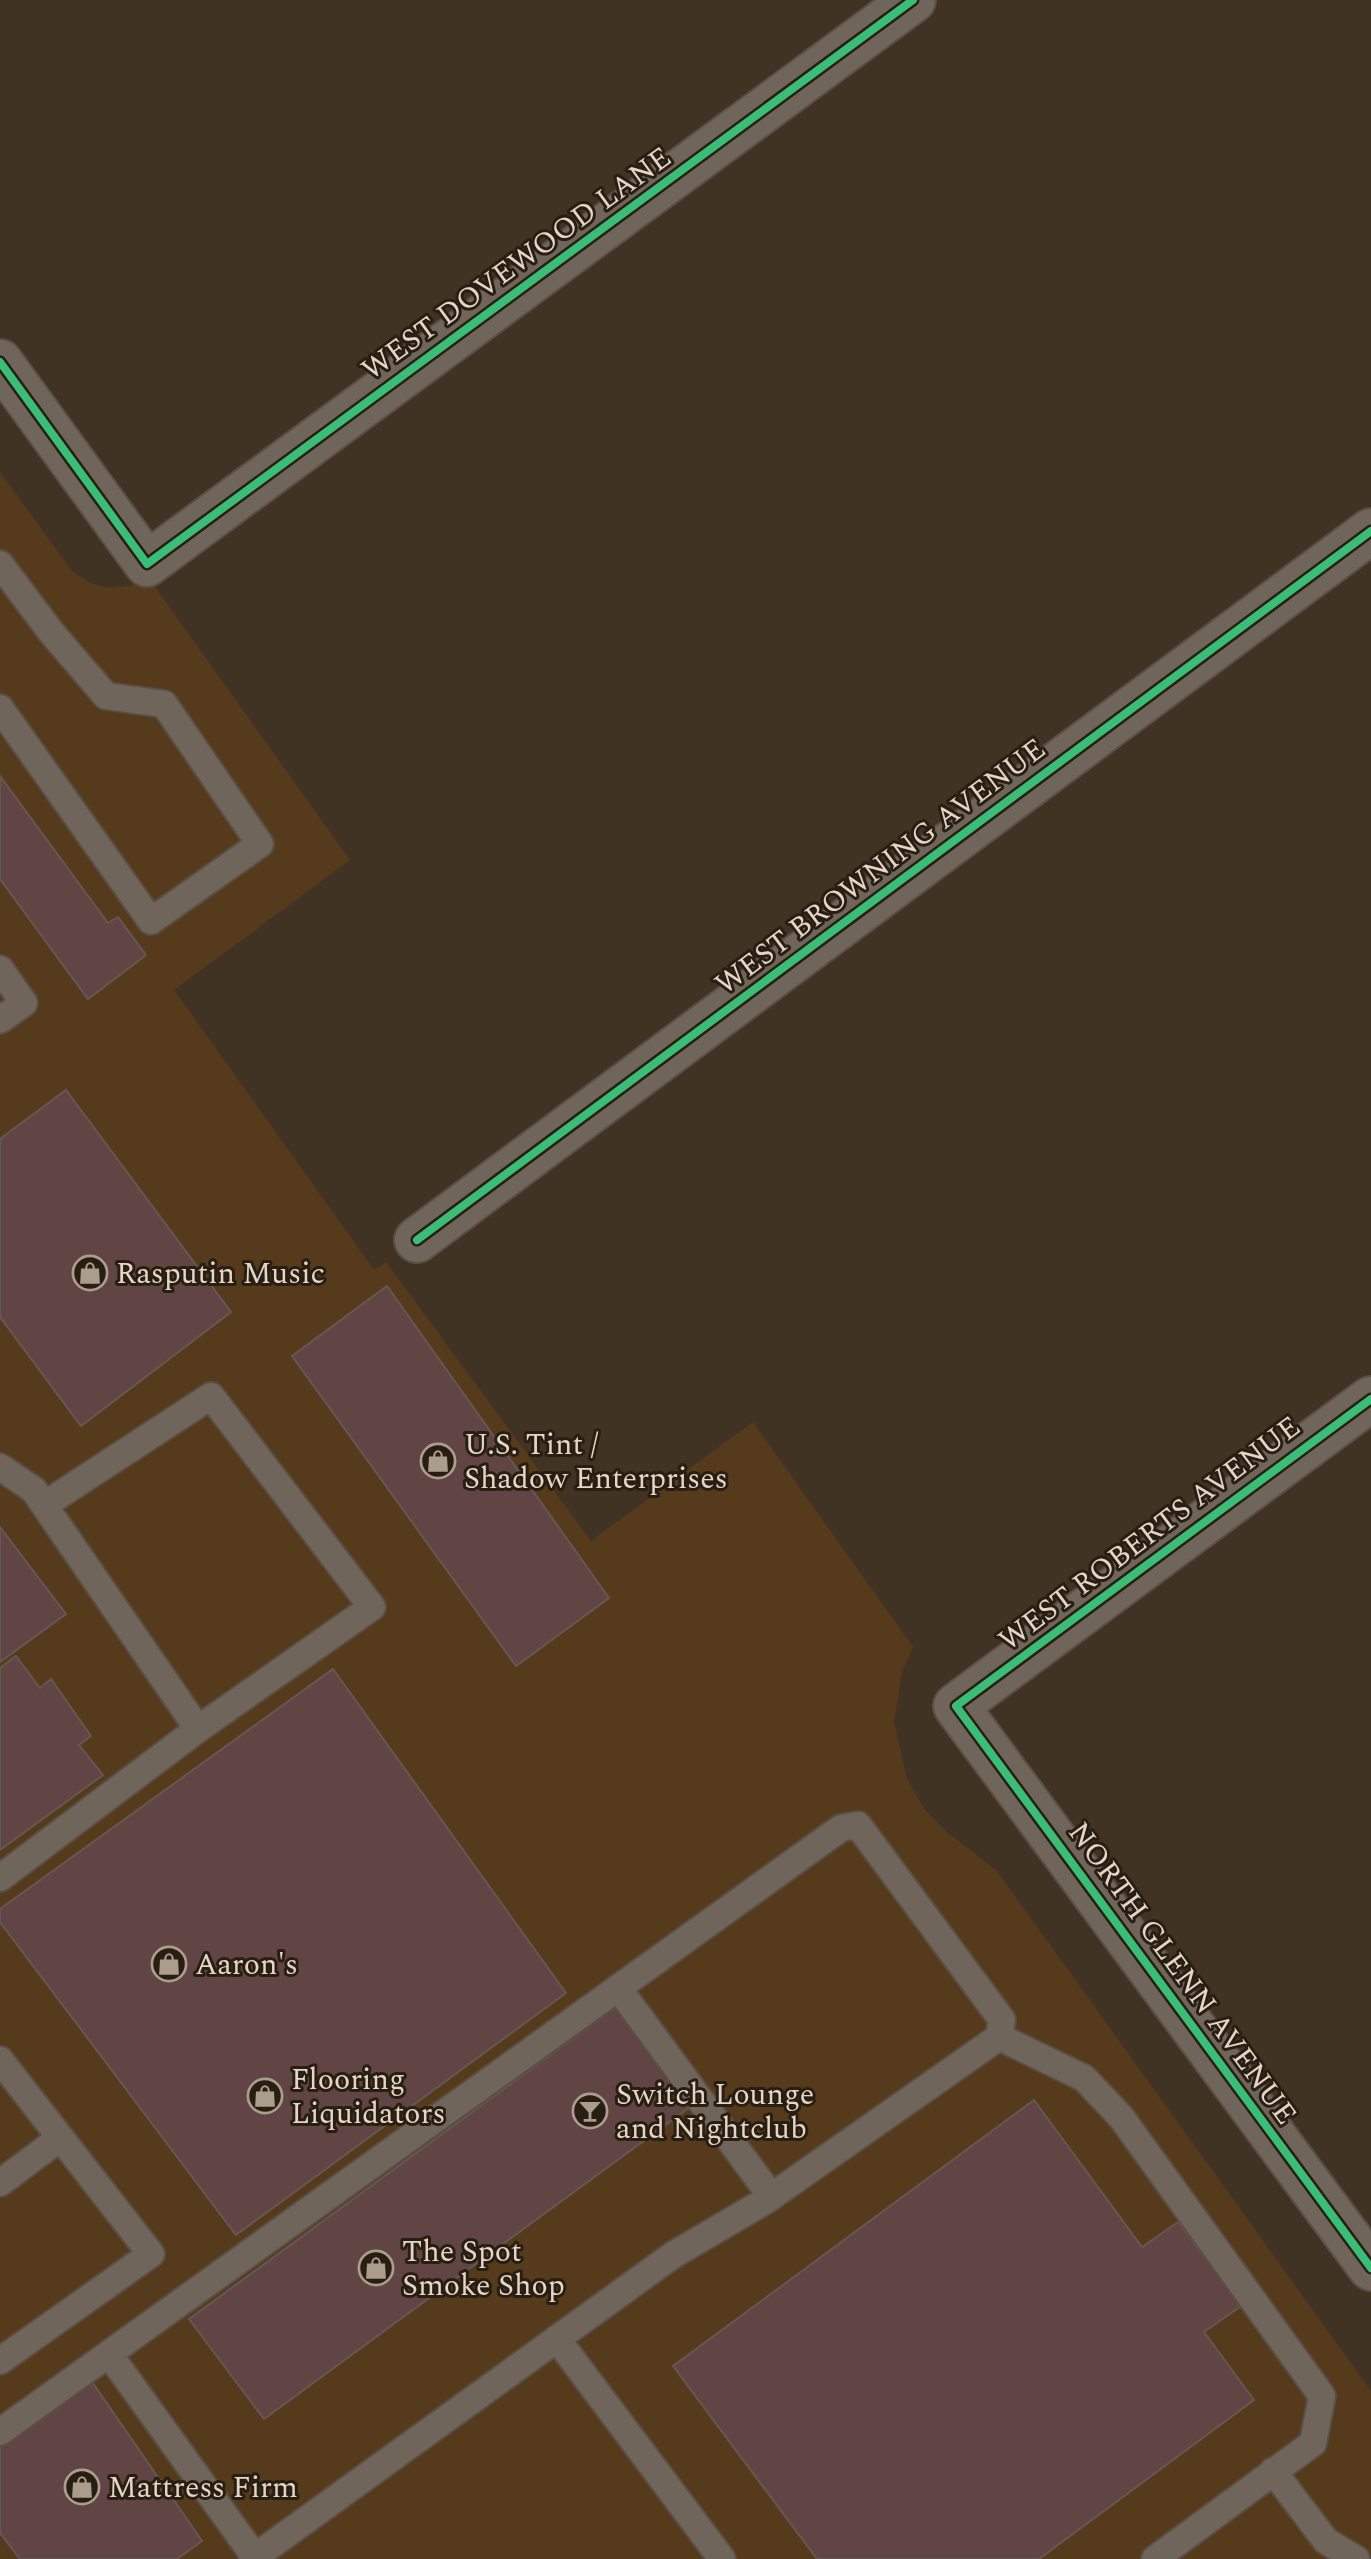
<svg xmlns="http://www.w3.org/2000/svg" width="1371" height="2559" font-family="Spectral,serif">
<rect width="100%" height="100%" fill="#403324"/>
<polygon fill="#553b1b" points="0,472 72,571 88,582 108,588 129,586 148,577 350,860 174,990 374,1270 386,1262 591,1541 753,1422 913,1647 902,1671 894,1722 907,1779 925,1810 947,1832 997,1871 1371,2391 1371,2559 0,2559"/>
<g fill="#604544" stroke="#655752" stroke-width="2">
<polygon points="0,776 108,923 118,917 146,955 88,999 0,879"/>
<polygon points="66,1090 231,1312 81,1426 0,1317 0,1139"/>
<polygon points="387,1286 609,1598 516,1666 292,1356"/>
<polygon points="0,1527 66,1614 0,1662"/>
<polygon points="16,1656 40,1688 51,1679 91,1736 79,1745 103,1775 0,1850 0,1668"/>
<polygon points="333,1669 566,1993 236,2235 0,1922 0,1909"/>
<polygon points="616,2007 690,2107 264,2419 189,2319"/>
<polygon points="1034,2100 1142,2247 1178,2222 1241,2306 1204,2332 1254,2400 1039,2559 817,2559 673,2366"/>
<polygon points="88,2376 202,2541 177,2559 20,2559 0,2533 0,2442"/>
</g>
<g fill="none" stroke-linecap="round" stroke-linejoin="round">
<g stroke="#5a4f43" stroke-width="30">
<g id="lane">
<polyline points="0,564 51,632 106,696 164,704 260,844 151,921 0,708"/>
<polyline points="0,969 24,1003 0,1020"/>
<polyline points="0,1467 34,1490 44,1505 198,1729 372,1607 211,1396 44,1505"/>
<polyline points="0,1878 198,1729"/>
<polyline points="618,1988 771,2196"/>
<polyline points="999,2037 1084,2078 1121,2117 1322,2396 1313,2443 1155,2559"/>
<polyline points="0,2060 151,2254 0,2361"/>
<polyline points="0,2183 60,2138"/>
<polyline points="557,2339 722,2559"/>
<polyline points="109,2354 255,2557"/>
<polyline points="0,2432 841,1828 858,1825 1002,2020 999,2037 765,2201 673,2255 252,2559"/>
<polyline points="1273,2471 1326,2541 1356,2559"/>
</g>
</g>
<g stroke="#5a4f43" stroke-width="48">
<g id="street">
<polyline points="0,362 147,564 913,0"/>
<polyline points="417,1240 1371,531"/>
<polyline points="1371,1399 956,1706 1371,2268"/>
</g>
</g>
<use href="#lane" stroke="#6f655a" stroke-width="26"/>
<use href="#street" stroke="#6f655a" stroke-width="44"/>
<g stroke="#291e12" stroke-width="13">
<g id="cycleway">
<polyline points="0,362 147,564 913,0"/>
<polyline points="417,1240 1371,531"/>
<polyline points="1371,1399 956,1706 1371,2268"/>
</g>
</g>
<use href="#cycleway" stroke="#3abd76" stroke-width="8"/>
</g>
<defs>
<g id="shop-ring" transform="scale(1.8)"><circle r="9.5" fill="#291e12" stroke="#ab9d8d" stroke-width="1.5"/><path d="M-5-2.5h2.3a2.7 3.5 0 0 1 5.4 0H5L5.5 6h-11ZM-1.5-2.5h3a1.5 2.3 0 0 0-3 0Z" fill="#ab9d8d"/></g>
<g id="bar-ring" transform="scale(1.8)"><circle r="9.5" fill="#291e12" stroke="#ab9d8d" stroke-width="1.5"/><path d="M-6-5H6L.8 .8V4.5H3.5V6h-7V4.5H-.8V.8Z" fill="#ab9d8d"/></g>
</defs>
<g fill-rule="evenodd">
<use href="#shop-ring" x="90" y="1273"/>
<use href="#shop-ring" x="438" y="1461"/>
<use href="#shop-ring" x="169" y="1964"/>
<use href="#shop-ring" x="265" y="2096"/>
<use href="#bar-ring" x="590" y="2111"/>
<use href="#shop-ring" x="376" y="2268"/>
<use href="#shop-ring" x="82" y="2487"/>
</g>
<g text-anchor="middle" stroke-width="6" stroke-linejoin="round" paint-order="stroke">
<g font-size="30" fill="#e4d6c6" stroke="#291e12">
<text transform="translate(516 263) rotate(-36)" y="10">WEST DOVEWOOD LANE</text>
<text transform="translate(880 866) rotate(-37)" y="10">WEST BROWNING AVENUE</text>
<text transform="translate(1149 1533) rotate(-37)" y="10">WEST ROBERTS AVENUE</text>
<text transform="translate(1183 1973) rotate(54)" y="10">NORTH GLENN AVENUE</text>
</g>
<g font-size="30" fill="#e4d6c6" stroke="#291e12" text-anchor="start">
<text x="116" y="1283">Rasputin Music</text>
<text x="464" y="1454">U.S. Tint /<tspan x="464" dy="34">Shadow Enterprises</tspan></text>
<text x="195" y="1974">Aaron's</text>
<text x="291" y="2089">Flooring<tspan x="291" dy="34">Liquidators</tspan></text>
<text x="616" y="2104">Switch Lounge<tspan x="616" dy="34">and Nightclub</tspan></text>
<text x="402" y="2261">The Spot<tspan x="402" dy="34">Smoke Shop</tspan></text>
<text x="108" y="2497">Mattress Firm</text>
</g>
</g>
</svg>
